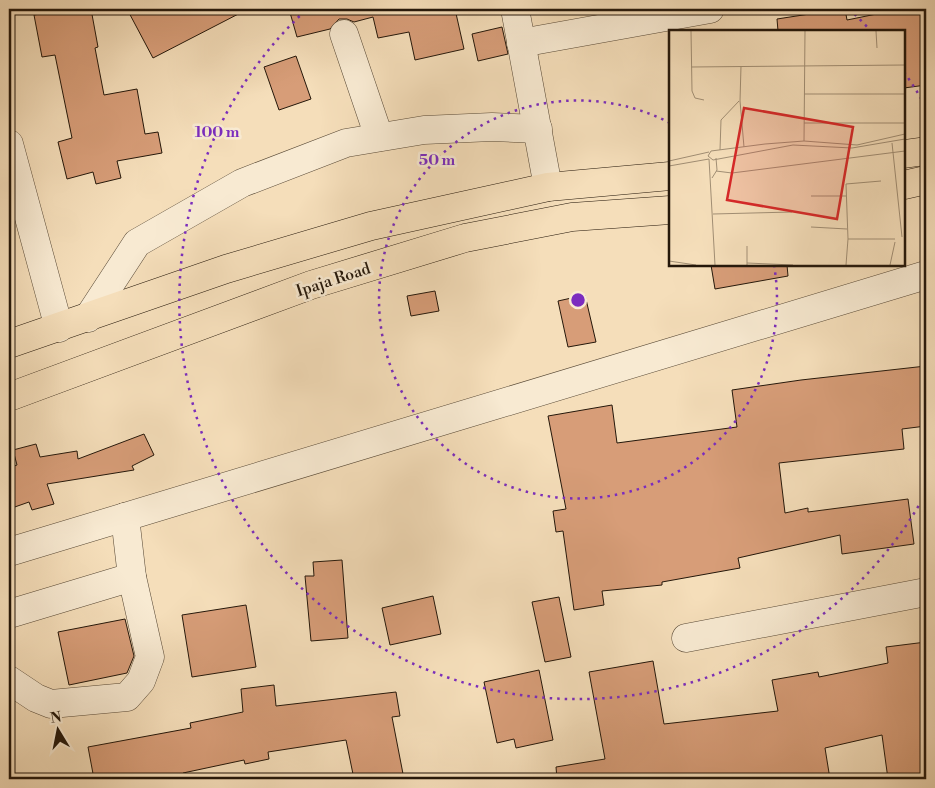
<svg xmlns="http://www.w3.org/2000/svg" width="935" height="788" font-family="'Libre Bodoni',serif">
<rect width="100%" height="100%" fill="#f5deba"/>
<filter id="stains"><feTurbulence type="fractalNoise" baseFrequency=".004" numOctaves="4"/><feColorMatrix values="0 0 0 0 .2 0 0 0 0 .09 0 0 0 0 .02 0 0 0 .5 -.17"/></filter>
<radialGradient id="worn" r=".72"><stop offset=".6" stop-color="#630" stop-opacity="0"/><stop offset="1" stop-color="#630" stop-opacity=".3"/></radialGradient>
<g fill="#d79d78" stroke="#24170a">
<polygon points="69,9 91,9 98,47 95,48 104,95 137,89 145,134 158,132 162,153 117,161 121,178 96,184 93,172 67,179 58,142 72,138 55,55 42,57 34,15"/>
<polygon points="127,9 248,9 153,58"/>
<polygon points="289,9 455,9 464,49 415,60 409,32 378,38 373,17 354,22 347,19 339,19 330,29 297,37"/>
<polygon points="842,9 845,9 847,20 901,9 926,9 926,85 904,88 904,31 778,31 777,19"/>
<polygon points="502,27 508,54 478,61 472,34"/>
<polygon points="296,56 311,99 279,110 264,67"/>
<polygon points="711,265 787,265 788,276 715,289"/>
<polygon points="435,291 439,311 411,316 407,296"/>
<polygon points="585,295 596,342 568,347 558,301"/>
<polygon points="926,366 926,426 902,429 904,449 779,463 785,513 808,508 808,512 908,499 914,544 842,554 840,535 738,558 740,568 662,582 662,585 602,591 604,605 574,610 563,531 556,532 553,511 566,509 548,416 612,405 617,443 737,427 732,390 801,380"/>
<polygon points="144,434 154,455 132,466 134,470 47,484 54,504 32,510 29,502 9,509 9,468 17,465 13,450 36,444 40,457 77,451 78,459"/>
<polygon points="342,560 348,638 311,641 305,576 314,576 313,562"/>
<polygon points="433,596 441,634 390,645 382,608"/>
<polygon points="559,597 571,657 545,662 532,602"/>
<polygon points="246,605 256,667 192,677 182,615"/>
<polygon points="125,619 134,656 127,673 69,685 58,632"/>
<polygon points="926,642 926,779 888,779 882,735 825,748 830,779 643,779 643,774 612,779 557,779 556,767 605,759 589,672 653,661 664,724 778,711 772,680 818,672 819,677 888,663 886,647"/>
<polygon points="539,670 553,740 516,748 514,739 497,743 484,682"/>
<polygon points="274,685 276,706 396,692 400,716 392,717 404,779 354,779 346,740 268,752 269,759 245,764 244,760 183,773 184,779 94,779 88,747 191,728 190,723 243,712 241,689"/>
</g>
<g fill="none" stroke-linecap="round" stroke-linejoin="round">
<g stroke="#584936" stroke-width="29">
<g id="minor">
<polyline points="515,9 548,187"/>
<polyline points="344,34 379,137"/>
<polyline points="521,43 710,9"/>
<polyline points="9,144 59,328"/>
<polyline points="88,318 137,243 242,183 346,143 424,130 492,127 538,129"/>
<polyline points="9,552 926,275"/>
<polyline points="9,614 132,577"/>
<polyline points="686,638 926,592"/>
<polyline points="9,680 36,698 51,704 127,697 141,681 150,657 132,577 125,517"/>
</g>
</g>
<g stroke="#24170a" stroke-width="29">
<g id="major">
<polyline points="904,154 926,151"/>
<polyline points="904,185 926,180"/>
<polyline points="9,344 226,269 371,226 548,187 670,176"/>
<polyline points="9,397 311,285 465,238 572,217 670,210"/>
</g>
</g>
<use href="#minor" stroke="#f8ead2" stroke-width="28"/>
<use href="#major" stroke="#f5deba" stroke-width="28"/>
</g>
<g fill="none" stroke="#7b2cbf" stroke-width="2.5" stroke-dasharray="2.5 5">
<path d="M774 265A199 199 0 1 1 670 123"/>
<path d="M926 493A398 398 0 1 1 307 9M849 9A398 398 0 0 1 871 31M904 72A398 398 0 0 1 926 107"/>
</g>
<g text-anchor="middle" stroke-width="5" stroke-linejoin="round" paint-order="stroke">
<g font-size="16" fill="#24170a" stroke="#f8ead2">
<text transform="translate(333 279) rotate(-18)" y="6">Ipaja Road</text>
</g>
</g>
<g transform="translate(669 30)">
<rect width="236" height="236" fill="#f5deba"/>
<path fill="none" stroke="#a18e74" stroke-width="1" d="M22 1 23 61 26 68 35 70M207 1 208 18M72 36 71 71 75 117M22 37 236 35M135 64H236M135 93H236M236 104 188 115 135 111 96 114 42 121 39 126 44 130 124 115 183 118 236 109M135 111 136 1M223 113 233 207M51 120 52 90 70 71M40 129 46 235M0 131 40 122M0 136 40 129M47 141 63 143 236 121M43 148 48 140 47 128M212 151 177 154 179 209H226M142 166H177M44 184 123 182M142 197 178 199M78 216V235M0 231 27 235M78 233 124 235M177 235 179 209M221 235 226 212"/>
<path fill="#d62828" fill-opacity="0.15" stroke="#d62828" stroke-width="2.5" d="M75 78 184 97 168 189 58 170Z"/>
<rect width="236" height="236" fill="none" stroke="#24170a" stroke-width="2.5"/>
</g>
<circle cx="578" cy="300" r="8" fill="#7b2cbf" stroke="#f8ead2" stroke-width="2.5"/>
<g font-size="15" text-anchor="middle" font-weight="bold" fill="#7b2cbf" stroke="#f8ead2" stroke-width="5" stroke-linejoin="round" paint-order="stroke">
<text x="217" y="137">100 m</text>
<text x="437" y="165">50 m</text>
</g>
<rect width="935" height="788" fill="none" stroke="#f5deba" stroke-width="30"/>
<rect x="10" y="10" width="915" height="768" fill="none" stroke="#24170a" stroke-width="2.5"/>
<rect x="15" y="15" width="905" height="758" fill="none" stroke="#24170a"/>
<g transform="translate(58 730) rotate(350)" stroke="#f8ead2" stroke-width="4" paint-order="stroke">
<path d="M0-4L9 19L0 12L-9 19Z" fill="#24170a"/>
<text y="-8" font-size="14" font-weight="bold" text-anchor="middle" fill="#24170a">N</text>
</g>
<rect width="100%" height="100%" filter="url(#stains)"/>
<rect width="100%" height="100%" fill="url(#worn)"/>
</svg>
